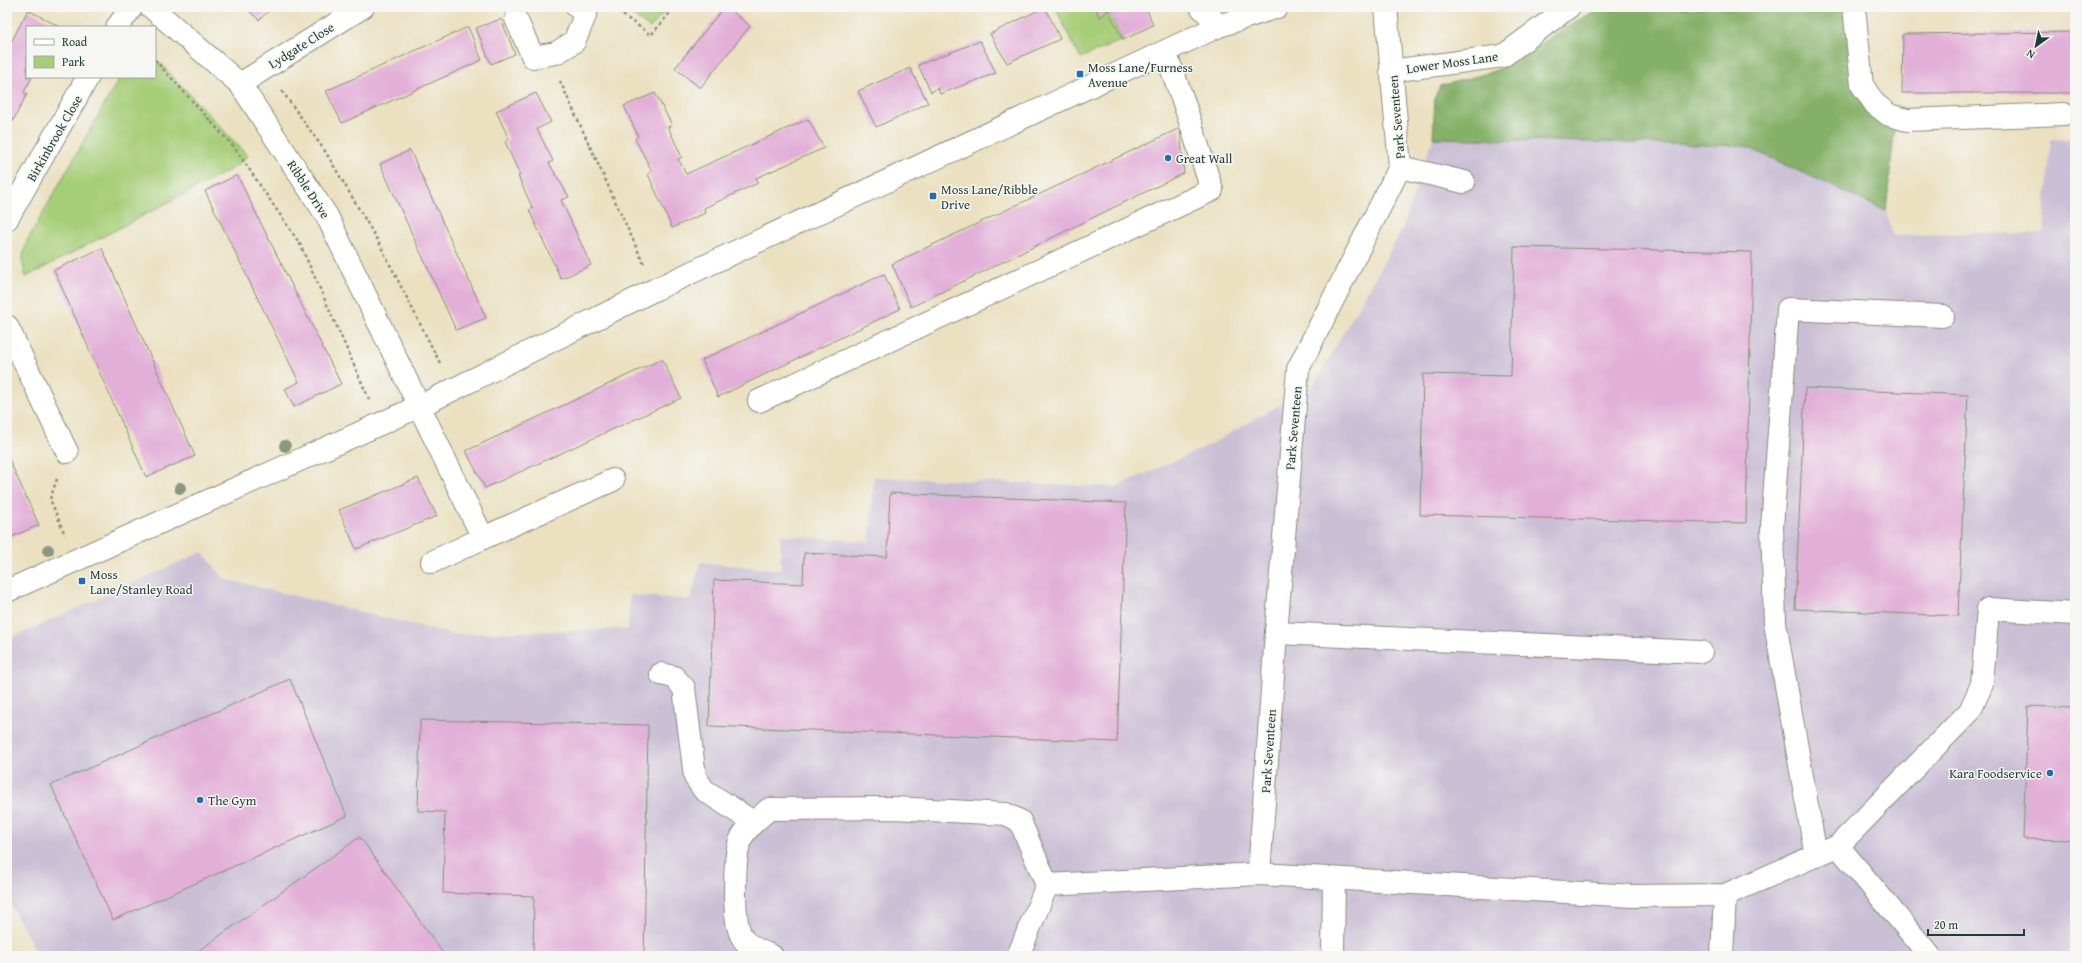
<svg xmlns="http://www.w3.org/2000/svg" width="2082" height="963" font-family="'Gentium Book Plus',serif">
<rect width="100%" height="100%" fill="#f6f6f2"/>
<filter id="ink" filterUnits="userSpaceOnUse"><feTurbulence type="fractalNoise" baseFrequency=".025" numOctaves="2"/><feDisplacementMap in="SourceGraphic" scale="8" xChannelSelector="R" yChannelSelector="G"/><feConvolveMatrix kernelMatrix="1 2 1 2 8 2 1 2 1" color-interpolation-filters="sRGB"/></filter>
<filter id="wash" filterUnits="userSpaceOnUse"><feTurbulence type="fractalNoise" baseFrequency=".012" numOctaves="4" result="noise"/><feDisplacementMap in="SourceGraphic" scale="16" xChannelSelector="R" yChannelSelector="G"/><feGaussianBlur stdDeviation="0.9" result="paint"/><feColorMatrix in="noise" values="0 0 0 0 0 0 0 0 0 0 0 0 0 0 0 0 0 1.4 0 .05"/><feComposite in="paint" operator="in"/></filter>
<g filter="url(#wash)">
<rect width="100%" height="100%" fill="#ebe1c1"/>
<polygon fill="#cbbfd5" points="1433,138 1745,146 1886,211 1893,236 1964,233 2043,234 2051,139 2075,139 2075,956 38,956 7,898 7,640 202,552 225,579 452,634 628,629 630,595 691,600 700,562 781,570 780,535 869,542 874,477 1115,487 1206,447 1313,386 1402,230"/>
<g fill="#a6cd77" stroke="#628556">
<polygon points="620,7 669,7 650,28"/>
<polygon points="1055,7 1095,7 1101,18 1108,10 1123,40 1080,58"/>
<polygon points="155,61 160,63 248,156 230,170 26,277 22,260 27,241 120,77 155,77"/>
</g>
<path fill="#84b068" stroke="#52764e" d="M1846 7 1853 84 1895 126 1886 211 1745 146 1433 138 1435 97 1440 86C1464 79 1492 74 1514 62 1546 44 1572 15 1610 9Z"/>
<g id="blocks">
<g fill="#e2afd8">
<polygon points="245,7 273,7 259,20"/>
<polygon points="724,7 727,7 750,26 700,88 675,68"/>
<polygon points="1045,7 1060,39 1007,63 990,34"/>
<polygon points="1095,7 1146,7 1153,25 1123,40 1108,10 1100,18"/>
<polygon points="28,10 60,27 27,27 27,77 32,77 24,92 27,94 7,132 7,50"/>
<polygon points="501,19 515,54 491,64 476,28"/>
<polygon points="468,27 482,60 342,123 326,91"/>
<polygon points="2075,32 2075,93 1902,93 1903,34"/>
<polygon points="980,41 996,73 940,94 938,88 931,92 918,65"/>
<polygon points="910,68 928,103 876,127 858,91"/>
<polygon points="536,93 551,122 537,129 553,161 549,163 569,197 561,200 591,265 561,279 529,210 533,209 518,176 520,175 505,142 509,139 496,111"/>
<polygon points="655,93 672,125 668,127 682,157 678,159 686,174 808,119 824,148 756,178 758,183 704,208 705,213 672,228 648,174 652,171 635,139 638,136 624,106"/>
<polygon points="1180,128 1184,173 911,307 892,264"/>
<polygon points="410,150 486,318 456,330 380,164"/>
<polygon points="237,175 341,384 294,407 285,389 299,382 205,191"/>
<polygon points="1514,247 1752,252 1746,523 1420,515 1423,374 1511,376"/>
<polygon points="102,248 195,456 146,477 54,270"/>
<polygon points="884,274 900,309 718,397 702,360"/>
<polygon points="662,359 681,398 485,488 466,451"/>
<polygon points="1805,388 1968,395 1958,616 1795,609"/>
<polygon points="7,455 39,525 7,539"/>
<polygon points="418,478 437,516 356,549 339,510"/>
<polygon points="890,493 1126,503 1117,742 709,726 714,580 803,584 804,553 887,557"/>
<polygon points="290,679 347,816 113,920 51,785"/>
<polygon points="2028,706 2075,708 2075,840 2023,839"/>
<polygon points="420,720 648,725 644,956 533,956 534,896 443,893 445,812 418,811"/>
<polygon points="360,837 445,956 191,956"/>
</g>
</g>
</g>
<g filter="url(#ink)">
<use href="#blocks" fill-opacity="0" stroke="#858f7a" stroke-width="1"/>
<g fill="none" stroke-linecap="round" stroke-linejoin="round">
<g stroke="#858f7a" stroke-width="24">
<g id="minor">
<polyline points="151,7 240,84 327,216 483,538 432,562"/>
<polyline points="1201,7 1219,26"/>
<polyline points="1854,7 1862,85 1875,104 1889,115 1907,120 2064,114"/>
<polyline points="516,19 533,57 556,53 574,42 586,13 577,7"/>
<polyline points="117,27 132,7"/>
<polyline points="1391,71 1503,56 1569,7"/>
<polyline points="240,84 363,7"/>
<polyline points="1400,167 1464,182"/>
<polyline points="7,219 88,77"/>
<polyline points="7,326 67,452"/>
<polyline points="759,401 1212,190 1183,100 1165,52"/>
<polyline points="483,538 613,480"/>
<polyline points="7,591 420,406 656,289 1219,26 1277,7"/>
<polyline points="1276,633 1701,652"/>
<polyline points="661,674 674,677 684,688 695,777 704,790 753,822"/>
<polyline points="1838,846 1930,956"/>
<polyline points="1816,856 1775,623 1772,527 1788,309 1943,316"/>
<polyline points="1259,874 1276,633 1298,369 1400,167 1386,7"/>
<polyline points="1333,955 1334,879"/>
<path d="M772 956C763 952 747 947 742 937 732 921 734 859 740 841 745 828 759 818 769 809L894 808 1006 814 1020 821 1047 885"/>
<polyline points="1018,956 1047,885 1259,874 1633,896 1725,895 1838,846 1970,711 1982,684 1988,609 2075,614"/>
<polyline points="1722,956 1725,895"/>
</g>
</g>
<g stroke="#858f7a" stroke-width="2.5" stroke-dasharray="3 3" stroke-linecap="butt">
<polyline points="87,7 94,11"/>
<polyline points="613,8 651,35 675,7"/>
<polyline points="155,60 234,147 300,244 369,399"/>
<polyline points="560,81 644,264"/>
<polyline points="282,91 325,151 379,243 441,365"/>
<polyline points="57,479 50,499 65,535"/>
</g>
<use href="#minor" stroke="#fff" stroke-width="22"/>
</g>
<g fill="#8a977b">
<circle cx="285" cy="446" r="6"/>
<circle cx="180" cy="488" r="6"/>
<circle cx="48" cy="550" r="6"/>
</g>
</g>
<g fill="#1f6fb2" stroke="#f6f6f2" stroke-width="1.5">
<rect x="1076" y="70" width="8" height="8" rx="2"/>
<circle cx="1168" cy="158" r="4"/>
<rect x="929" y="192" width="8" height="8" rx="2"/>
<rect x="78" y="577" width="8" height="8" rx="2"/>
<circle cx="2050" cy="773" r="4"/>
<circle cx="200" cy="800" r="4"/>
</g>
<g text-anchor="middle" stroke-width="3" stroke-linejoin="round" paint-order="stroke">
<g font-size="13" fill="#1f3d34" stroke="#f6f6f2">
<text transform="translate(301 45) rotate(-32)" y="5">Lydgate Close</text>
<text transform="translate(1452 62) rotate(-8)" y="5">Lower Moss Lane</text>
<text transform="translate(1396 117) rotate(-95)" y="5">Park Seventeen</text>
<text transform="translate(54 138) rotate(-60)" y="5">Birkinbrook Close</text>
<text transform="translate(309 189) rotate(57)" y="5">Ribble Drive</text>
<text transform="translate(1293 428) rotate(-85)" y="5">Park Seventeen</text>
<text transform="translate(1268 751) rotate(-86)" y="5">Park Seventeen</text>
</g>
<g font-size="13" fill="#1f3d34" stroke="#f6f6f2" text-anchor="start">
<text x="1088" y="72">Moss Lane/Furness<tspan x="1088" dy="15">Avenue</tspan></text>
<text x="1176" y="163">Great Wall</text>
<text x="941" y="194">Moss Lane/Ribble<tspan x="941" dy="15">Drive</tspan></text>
<text x="90" y="579">Moss<tspan x="90" dy="15">Lane/Stanley Road</tspan></text>
<text x="2042" y="778" text-anchor="end">Kara Foodservice</text>
<text x="208" y="805">The Gym</text>
</g>
</g>
<rect width="2082" height="963" fill="none" stroke="#f6f6f2" stroke-width="24"/>
<rect x="26" y="26" width="130" height="52" fill="#f6f6f2" stroke="#a0aca6"/>
<rect x="34" y="39" width="20" height="6" fill="#ffffff" stroke="#a0aca6"/>
<text x="62" y="46" font-size="12" fill="#1f3d34">Road</text>
<rect x="34" y="56" width="20" height="12" fill="#a6cd77" stroke="#a0aca6"/>
<text x="62" y="66" font-size="12" fill="#1f3d34">Park</text>
<g transform="translate(2036 46) rotate(213)" stroke="#f6f6f2" stroke-width="3" paint-order="stroke">
<path d="M0-3L7 15L0 10L-7 15Z" fill="#1f3d34"/>
<text y="-6" font-size="11" font-weight="bold" text-anchor="middle" fill="#1f3d34">N</text>
</g>
<path d="M1928 929v6h96v-6" fill="none" stroke="#1f3d34" stroke-width="2"/>
<text x="1934" y="929" font-size="12" fill="#1f3d34" stroke="#f6f6f2" stroke-width="3" paint-order="stroke">20 m</text>
</svg>
